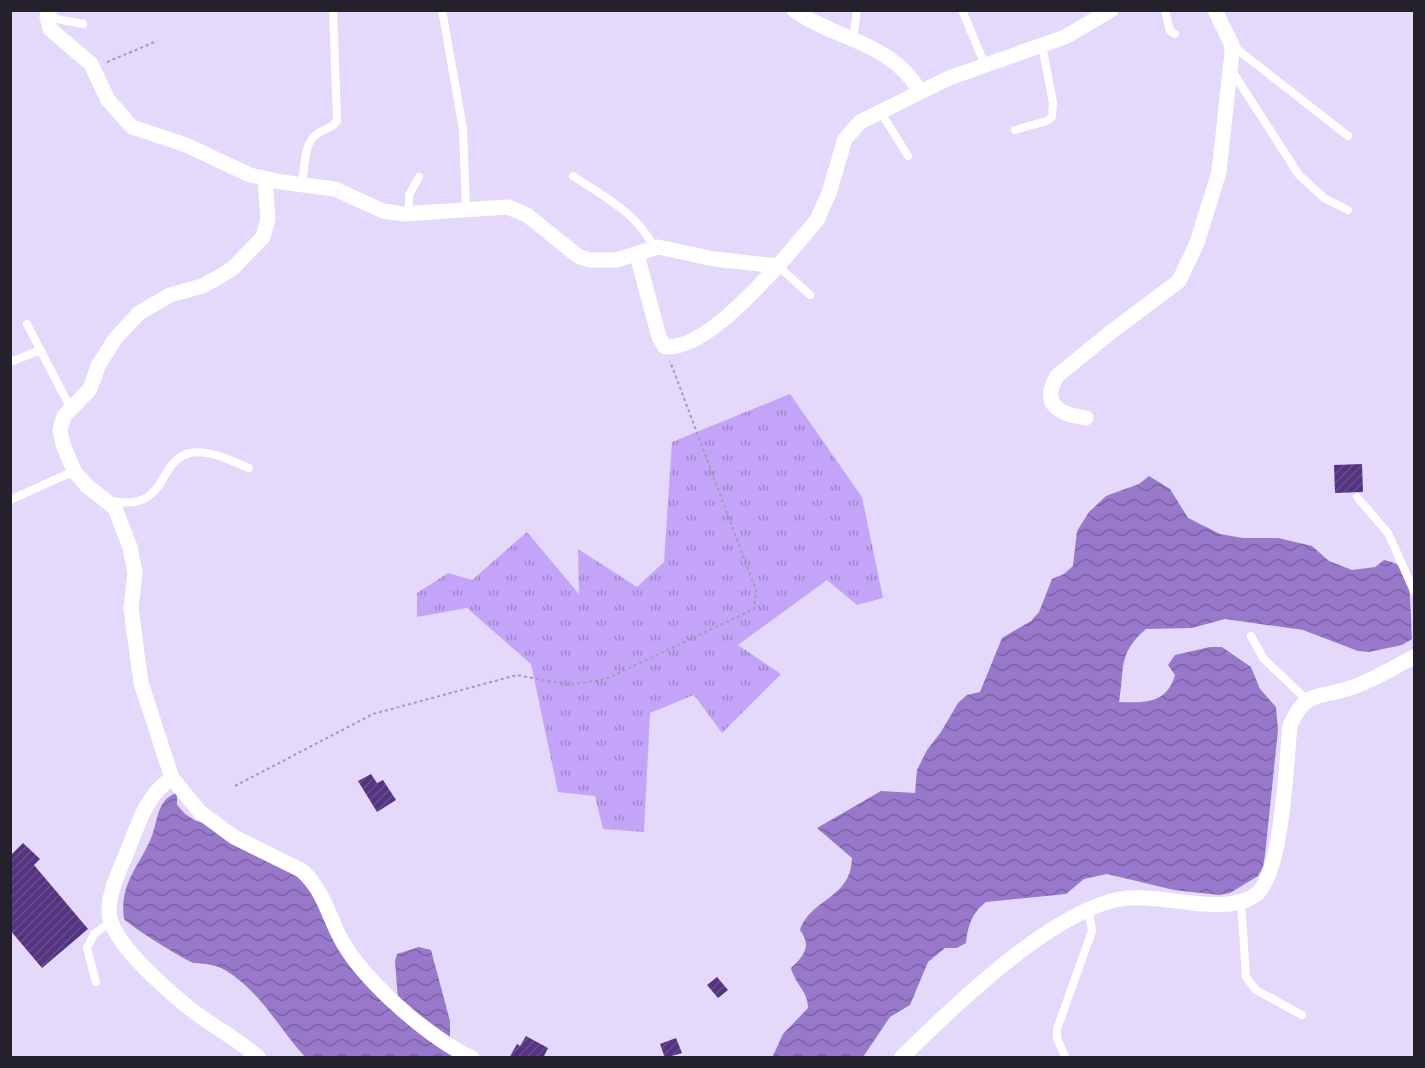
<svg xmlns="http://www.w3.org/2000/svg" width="1425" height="1068" font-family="'Source Serif 4',serif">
<defs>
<pattern id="grass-tufts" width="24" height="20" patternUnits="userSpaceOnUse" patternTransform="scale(1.5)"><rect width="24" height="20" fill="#c4a4f9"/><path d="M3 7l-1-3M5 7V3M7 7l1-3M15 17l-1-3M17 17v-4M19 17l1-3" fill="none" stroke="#9f85ca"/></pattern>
<pattern id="water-waves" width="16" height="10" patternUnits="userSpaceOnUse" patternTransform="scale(1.5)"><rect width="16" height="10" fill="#9878ca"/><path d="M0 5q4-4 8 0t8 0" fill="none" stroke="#7c62a4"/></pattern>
<pattern id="building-hatch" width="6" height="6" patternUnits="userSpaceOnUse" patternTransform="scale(1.5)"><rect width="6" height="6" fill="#543380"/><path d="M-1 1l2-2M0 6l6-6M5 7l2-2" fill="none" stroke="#694e8d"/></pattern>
</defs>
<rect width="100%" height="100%" fill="#e4d9fa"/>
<polygon fill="url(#grass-tufts)" points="790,394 862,497 883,598 857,605 827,580 738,645 781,674 722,733 694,695 650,713 644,832 603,829 595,796 558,792 531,664 467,608 417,617 417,593 448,573 472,580 527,532 579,594 578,549 637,587 664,562 672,442"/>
<g fill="url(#water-waves)">
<path d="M1149 476 1170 489 1188 518 1220 534 1243 538H1278L1312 546 1329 561 1352 570 1375 567 1384 560C1392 562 1400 564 1405 571 1411 580 1411 626 1412 639L1402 645 1369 652 1358 651 1303 630 1225 619 1192 628 1146 629C1117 654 1125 669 1119 702 1144 703 1167 704 1175 675L1168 665 1175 655 1210 647H1222L1251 667 1260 689 1276 707 1278 730 1265 855 1263 867 1258 876 1230 893 1219 895 1174 890 1107 874 1084 879 1066 894 986 902C972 913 968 925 966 943L957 948H945L928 962 910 1005 890 1017 863 1057 772 1058 783 1034 808 1008C808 991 795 984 791 968 804 956 812 946 800 930 811 898 851 899 852 858L817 828 881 791 915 793 917 770 927 750 941 732 958 703 967 695 980 692 1002 638 1031 621 1039 612 1052 579 1064 574 1073 566 1077 531 1089 512 1106 496 1139 484Z"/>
<path d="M177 793V805L185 814 196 821 211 824 254 853 307 882 358 976 455 1057H305C278 1027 260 991 225 970 214 964 206 964 194 963 186 961 130 926 124 919 119 882 140 866 152 836 158 820 157 799 177 793Z"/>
<polygon points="419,947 431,950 450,1021 450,1037 398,1000 395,961 397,954"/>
</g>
<g fill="url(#building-hatch)">
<polygon points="1362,464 1363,492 1335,493 1334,465"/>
<polygon points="371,774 377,783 383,780 396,800 377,812 358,781"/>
<polygon points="23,843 40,859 34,865 88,929 42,968 10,930 10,856"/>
<polygon points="717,977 728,990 718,998 707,985"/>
<polygon points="526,1036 548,1048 543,1058 509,1058 517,1044 520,1046"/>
<polygon points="676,1038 682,1053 665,1058 660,1044"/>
</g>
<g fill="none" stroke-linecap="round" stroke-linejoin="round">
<g stroke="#a39ab4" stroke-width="2" stroke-dasharray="3 3" stroke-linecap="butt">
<polyline points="107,62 157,41"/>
<polyline points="235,786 373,714 517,675 569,685 606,679 754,609 756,590 670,361"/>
</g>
<g stroke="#fff" stroke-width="8">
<polyline points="442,10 463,129 466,209"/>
<polyline points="962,10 985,65"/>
<polyline points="1165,10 1170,31 1175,34"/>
<polyline points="47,17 83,24"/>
<polyline points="853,39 857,10"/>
<polyline points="1233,46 1348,136"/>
<polyline points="1232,71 1299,175 1324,198 1348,210"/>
<polyline points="880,111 908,156"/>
<polyline points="1015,130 1047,121 1052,117 1053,103 1042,45"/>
<path d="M573 176C603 196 639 214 654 248"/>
<path d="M302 184C305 169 303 143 317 134 325 128 331 129 337 121L333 10"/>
<polyline points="409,214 409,195 419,177"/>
<polyline points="778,266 810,295"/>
<polyline points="27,324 71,409"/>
<polyline points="10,362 41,350"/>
<polyline points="1357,497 1388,533 1414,591"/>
<polyline points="10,500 74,471"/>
<path d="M112 501C169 512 156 461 190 453 209 449 231 461 249 468"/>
<polyline points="1251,636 1263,658 1307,700"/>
<polyline points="1241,901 1246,977 1256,990 1302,1015"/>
<polyline points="96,982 87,948 94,934 111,922"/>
<polyline points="1065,1057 1057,1038 1057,1029 1092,931 1090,918 1084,911"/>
</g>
<g stroke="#fff" stroke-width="15">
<polyline points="50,10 47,17 50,29 91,64 108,100 132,127 186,145 250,175 281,182 335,189 383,211 404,214 508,207 527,215 578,256 589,260 616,260 658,247 714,259 778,266 817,220 829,193 845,139 860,122 949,78 1065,37 1111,10"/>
<path d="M794 10C838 41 892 42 920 92"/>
<path d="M265 179 268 219 263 237 233 268 219 277 202 286 170 295 139 313 115 339 98 366 90 389 64 416 60 430 63 444 74 471 87 486 115 508 130 547 135 573 131 608 141 683 172 778 200 812 234 837 301 870C324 890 328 916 342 941 365 982 429 1038 472 1058"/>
<path d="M637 255 659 337 665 347C703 349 753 292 778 266"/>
<path d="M1086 418C1059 414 1040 405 1057 376L1111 332 1179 281 1197 243 1219 172 1232 52V45L1215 10"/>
<path d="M172 778C147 794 138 824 128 850 120 869 109 891 109 911 109 941 166 989 188 1007 211 1026 237 1038 259 1058"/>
<path d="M901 1058C952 1008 1050 912 1120 899 1160 892 1220 917 1254 896 1283 878 1286 761 1290 726 1305 689 1319 699 1350 688 1372 681 1394 667 1414 657"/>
</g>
</g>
<rect width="1425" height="1068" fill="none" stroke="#24202c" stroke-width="24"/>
</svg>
